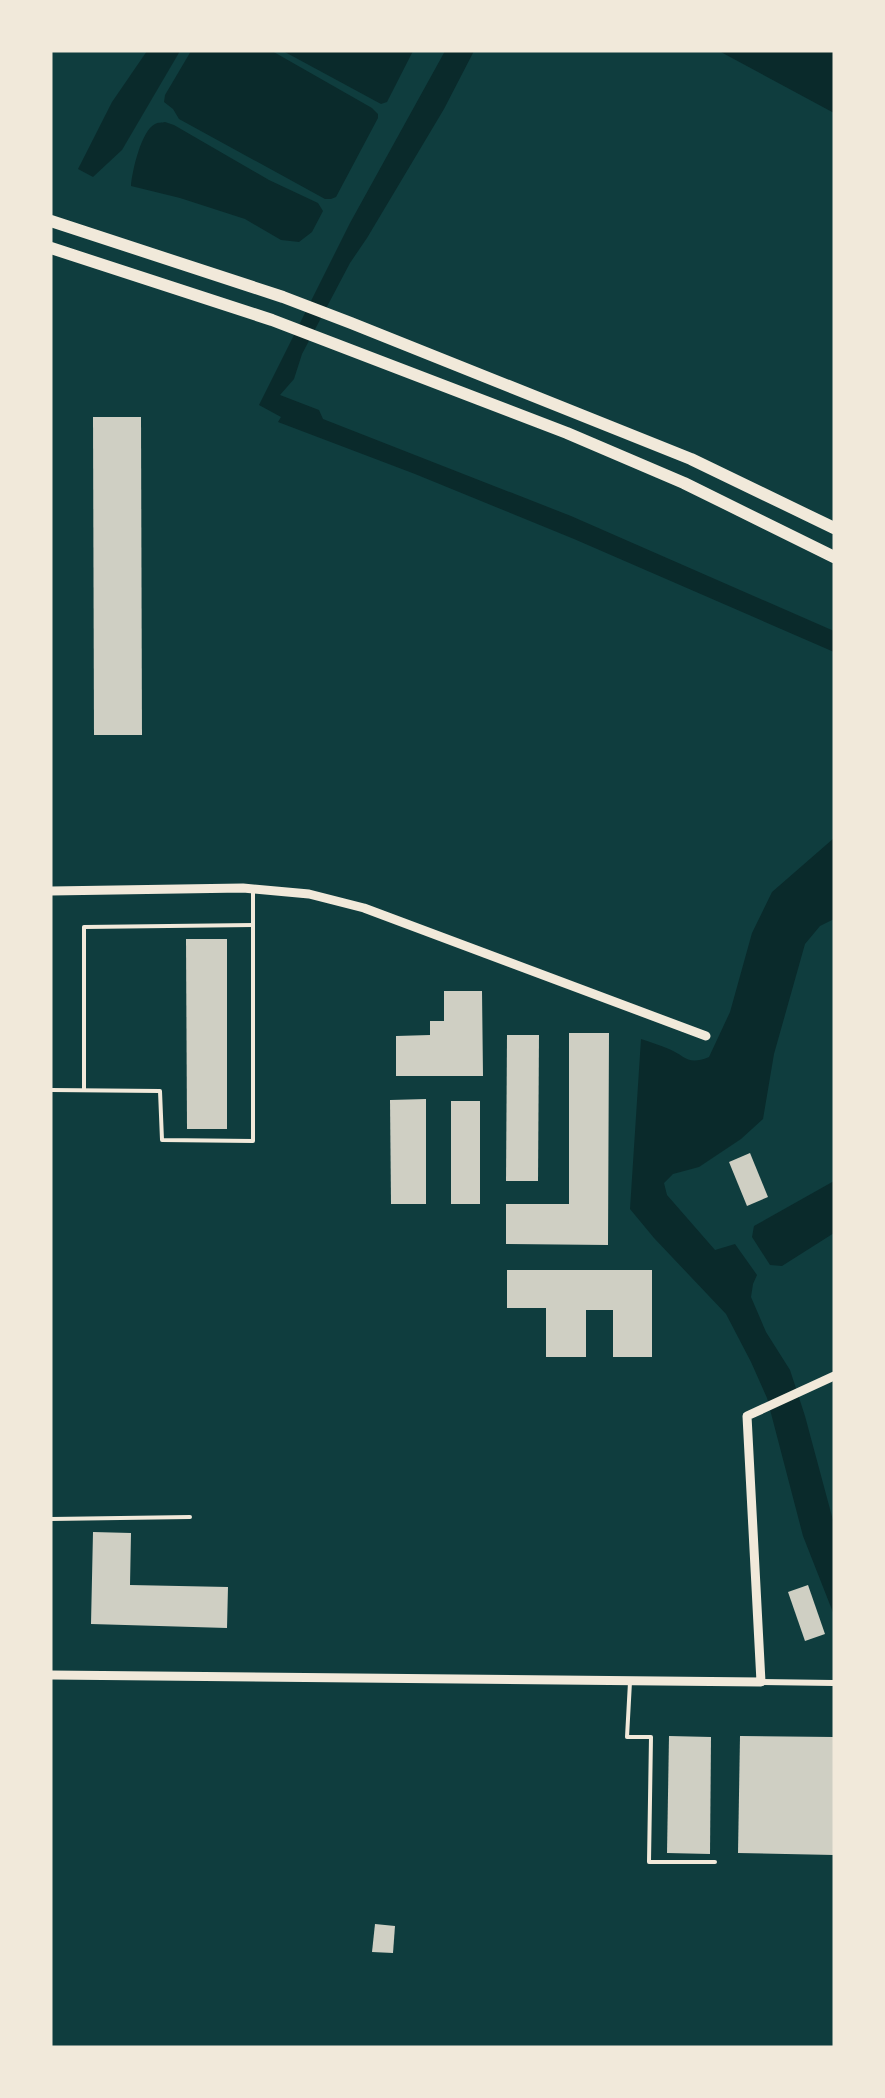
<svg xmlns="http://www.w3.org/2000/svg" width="885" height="2098" font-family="Quicksand,sans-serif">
<rect width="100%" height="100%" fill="#0f3d3e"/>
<g fill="#0a2a2b">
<polygon points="147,51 180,51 122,150 93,177 78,169 112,102"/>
<polygon points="191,51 272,51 372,108 378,114 378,118 336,197 331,199 325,199 179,119 173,109 164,102 165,95"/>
<polygon points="283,51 413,51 387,102 381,104"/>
<polygon points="445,51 474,51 444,109 367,238 350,263 302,354 294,379 280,395 319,410 323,419 571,516 834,631 834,652 574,539 415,474 278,422 281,417 259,405 350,223"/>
<polygon points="719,51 834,51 834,113"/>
<path d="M165 122 174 125 269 180 318 203 323 211 312 232 299 242 281 240 245 219 180 198 131 186C132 172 141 131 155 124 158 122 162 123 165 122Z"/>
<path d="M834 838V919L820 926 805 944 774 1054 763 1119 741 1139 699 1167 673 1174 664 1183 667 1195 715 1250 735 1244 757 1275 753 1284 751 1297 766 1332 790 1370 805 1416 834 1524V1615L803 1536 767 1398 751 1362 726 1314 654 1238 630 1209 641 1039C650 1042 660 1045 669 1049 686 1056 687 1066 709 1057L730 1012 752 933 772 892Z"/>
<polygon points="834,1181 834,1233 782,1266 770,1265 752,1237 754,1226"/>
</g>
<g fill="#cfcfc3">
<polygon points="93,417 141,417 142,735 94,735"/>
<polygon points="186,939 227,939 227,1129 187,1129"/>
<polygon points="444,991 482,991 483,1076 396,1076 396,1036 430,1035 430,1021 444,1021"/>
<polygon points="569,1033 609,1033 608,1245 506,1244 506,1204 569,1204"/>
<polygon points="507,1035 539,1035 538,1181 506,1181"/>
<polygon points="426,1099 426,1204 391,1204 390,1100"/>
<rect x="451" y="1101" width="29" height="103"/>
<polygon points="750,1153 768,1197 747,1206 729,1162"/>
<polygon points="507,1270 652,1270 652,1357 613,1357 613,1310 586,1310 586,1357 546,1357 546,1308 507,1308"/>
<polygon points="93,1532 131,1533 130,1585 228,1587 227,1628 91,1624"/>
<polygon points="808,1585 825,1634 805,1641 788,1592"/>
<polygon points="669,1736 711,1737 710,1854 667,1853"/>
<polygon points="740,1736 834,1737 834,1855 738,1853"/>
<polygon points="375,1924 395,1926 393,1953 372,1952"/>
</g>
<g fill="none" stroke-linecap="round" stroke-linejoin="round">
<g stroke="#f1e9da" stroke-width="4">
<polyline points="51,1090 160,1091 162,1140 253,1141 253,890"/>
<polyline points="84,1090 84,927 253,925"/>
<polyline points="51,1519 190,1517"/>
<polyline points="630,1682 627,1737 651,1737 649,1862 715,1862"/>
</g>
<polyline stroke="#f1e9da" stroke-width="6" points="761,1682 834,1683"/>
<g stroke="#f1e9da" stroke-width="9">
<polyline points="51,891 243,888 309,894 364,908 706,1036"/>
<polyline points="51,1675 761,1682 747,1416 834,1376"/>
</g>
<g stroke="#f1e9da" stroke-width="12">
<polyline points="51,221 283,297 351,323 691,459 834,528"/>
<polyline points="51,248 272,320 567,433 684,483 834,557"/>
</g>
</g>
<rect width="885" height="2098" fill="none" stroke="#f1e9da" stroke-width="105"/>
</svg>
